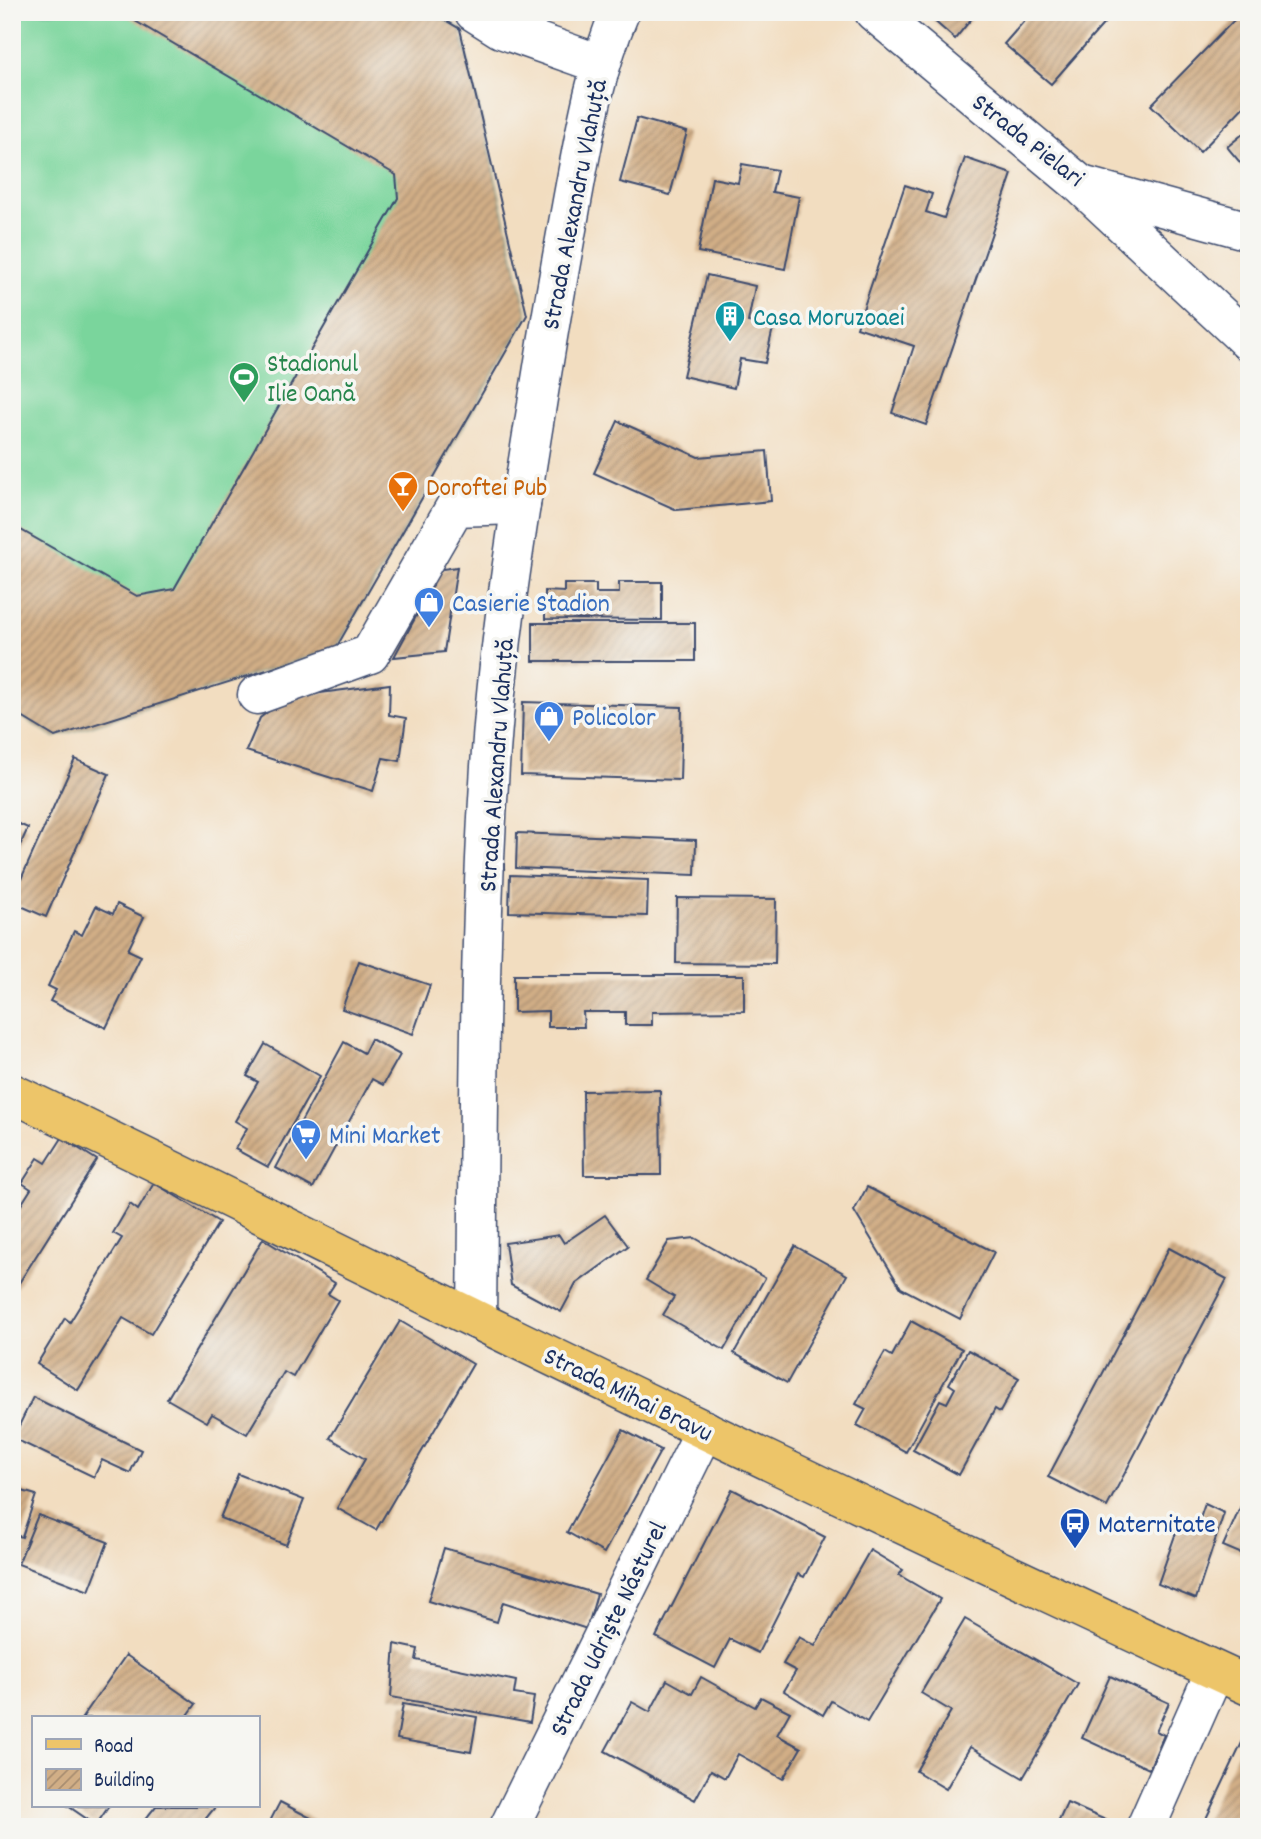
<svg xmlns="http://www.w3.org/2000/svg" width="1261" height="1839" font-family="Dekko,sans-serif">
<defs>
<pattern id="building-hatch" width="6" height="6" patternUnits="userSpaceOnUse" patternTransform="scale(1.75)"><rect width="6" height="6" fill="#d1ae86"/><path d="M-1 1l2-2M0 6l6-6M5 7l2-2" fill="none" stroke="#a98e71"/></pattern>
</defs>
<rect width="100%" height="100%" fill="#f6f6f2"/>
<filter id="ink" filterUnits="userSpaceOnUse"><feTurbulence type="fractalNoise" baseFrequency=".0143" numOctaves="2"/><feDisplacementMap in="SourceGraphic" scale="14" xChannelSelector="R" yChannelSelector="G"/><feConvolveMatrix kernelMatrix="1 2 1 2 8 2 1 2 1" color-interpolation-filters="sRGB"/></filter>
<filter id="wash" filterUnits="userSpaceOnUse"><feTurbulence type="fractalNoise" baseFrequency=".00686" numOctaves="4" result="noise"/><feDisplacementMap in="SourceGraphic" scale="28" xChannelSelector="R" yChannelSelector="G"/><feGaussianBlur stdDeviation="1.57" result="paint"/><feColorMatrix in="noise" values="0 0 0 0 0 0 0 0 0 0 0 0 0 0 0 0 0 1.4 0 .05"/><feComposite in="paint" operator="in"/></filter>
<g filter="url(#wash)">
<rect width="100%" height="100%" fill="#f2ddc0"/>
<polygon fill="#7ad59c" stroke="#4a827d" stroke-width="2" points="12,12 431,12 460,29 527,315 336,648 55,737 12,711"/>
<g id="blocks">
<g fill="url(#building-hatch)">
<polygon points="120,12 431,12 460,29 527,315 336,648 55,737 12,711 12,525 137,596 174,589 398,198 396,175"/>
<polygon points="924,12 977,12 955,39"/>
<polygon points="1032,12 1114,12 1051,84 1004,44"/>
<polygon points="1242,12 1249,12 1249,101 1200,152 1151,105"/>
<polygon points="637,118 687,132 670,195 620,182"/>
<polygon points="1249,129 1249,173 1227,147"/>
<polygon points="965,158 1012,174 926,425 892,413 914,346 857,327 905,185 932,194 926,212 944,218"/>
<polygon points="742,164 777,170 772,192 799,197 785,269 698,252 712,178 738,183"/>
<polygon points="707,275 755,286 748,322 773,328 765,363 740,359 734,388 683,376"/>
<polygon points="618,421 698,457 767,451 771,501 677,510 594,473"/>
<polygon points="433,563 443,569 457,567 444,652 394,657 433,585 423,579"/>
<polygon points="619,582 662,582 662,620 545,619 545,591 564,592 564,584 596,584 596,593 619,593"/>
<rect x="533" y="623" width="162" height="38"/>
<polygon points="390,684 389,715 406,718 400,761 383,758 373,791 246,751 260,718 269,711 305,695"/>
<polygon points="523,702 682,707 680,780 521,775"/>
<polygon points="75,759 109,774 46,917 12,902 12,899"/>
<polygon points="12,821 28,828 12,863"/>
<polygon points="517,833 696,840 695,875 516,868"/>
<polygon points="510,875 648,880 647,916 509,912"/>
<polygon points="677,898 776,899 775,964 676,963"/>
<polygon points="117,904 144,917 128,950 141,956 106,1028 50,1001 56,990 48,986 74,931 82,935 96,906 113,914"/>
<polygon points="359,961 430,985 413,1034 342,1009"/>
<polygon points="514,975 744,975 744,1011 652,1012 652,1025 625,1025 625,1012 583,1012 584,1027 548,1027 548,1011 514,1012"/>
<polygon points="371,1039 400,1055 383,1085 372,1079 313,1188 276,1168 344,1042 364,1053"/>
<polygon points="265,1044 320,1076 268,1167 235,1149 247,1128 235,1121 258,1082 247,1076"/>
<polygon points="660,1090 661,1175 584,1175 583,1091"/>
<polygon points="62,1138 97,1160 12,1294 12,1219 31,1189 22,1183 38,1158 46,1163"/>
<polygon points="154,1183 219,1222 151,1334 123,1318 78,1390 37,1364 65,1318 70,1322 122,1238 113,1233 130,1204 138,1210"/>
<polygon points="867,1187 994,1252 960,1319 901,1288 854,1211"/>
<polygon points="605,1215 628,1246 576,1284 561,1312 511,1285 505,1243 559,1235 564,1243"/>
<polygon points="695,1238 765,1278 724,1350 663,1315 674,1297 646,1280 669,1241"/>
<polygon points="263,1239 335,1283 328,1294 338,1300 293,1377 284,1372 247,1434 212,1414 207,1422 167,1399"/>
<polygon points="795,1246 847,1275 787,1383 734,1353"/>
<polygon points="1169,1248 1227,1279 1107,1507 1048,1477"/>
<polygon points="400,1321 473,1364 376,1530 337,1508 365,1459 330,1438"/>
<polygon points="911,1321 962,1349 906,1452 857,1425 866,1409 856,1404 885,1352 892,1356"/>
<polygon points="968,1350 1019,1378 1000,1412 995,1409 959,1475 913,1450 940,1400 947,1403 955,1388 949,1384"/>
<polygon points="33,1397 141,1450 130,1473 102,1460 94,1477 13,1438"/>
<polygon points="623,1430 661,1450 604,1553 567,1532"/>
<polygon points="238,1474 304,1500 286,1545 220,1518"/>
<polygon points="12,1488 36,1495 22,1537 12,1534"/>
<polygon points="1249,1488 1249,1557 1223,1546"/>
<polygon points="732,1489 825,1537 804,1577 798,1574 758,1653 730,1639 715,1668 656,1637"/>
<polygon points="1205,1504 1224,1513 1196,1599 1158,1584 1180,1521 1197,1527"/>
<polygon points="38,1515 108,1542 89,1591 18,1564"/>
<polygon points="444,1548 597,1594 587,1629 503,1602 497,1622 428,1601"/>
<polygon points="870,1550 903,1570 899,1575 940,1599 867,1722 831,1701 823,1715 784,1691 796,1671 783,1664 799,1637 815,1646"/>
<polygon points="965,1619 1078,1684 1023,1778 970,1747 946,1789 916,1771 951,1711 921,1693"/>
<polygon points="395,1644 418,1649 416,1660 516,1681 514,1694 534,1697 530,1722 391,1697"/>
<polygon points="126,1655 196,1704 186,1718 82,1718"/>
<polygon points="1110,1676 1169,1703 1156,1731 1164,1735 1149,1769 1082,1738"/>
<polygon points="701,1677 755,1707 761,1697 790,1712 777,1735 801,1748 783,1779 738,1754 725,1778 711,1770 695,1800 605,1751 632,1702 650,1712 667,1680 692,1694"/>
<polygon points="403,1704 477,1717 471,1752 397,1739"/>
<polygon points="1249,1728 1248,1827 1202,1827"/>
<polygon points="280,1802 328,1827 267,1827"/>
<polygon points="1067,1803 1117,1825 1116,1827 1056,1827"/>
<polygon points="68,1806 109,1806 96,1825"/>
<polygon points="156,1806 216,1806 199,1827 139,1827"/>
</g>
</g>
</g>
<g filter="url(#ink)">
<use href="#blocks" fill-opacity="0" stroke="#3b496d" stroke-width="2"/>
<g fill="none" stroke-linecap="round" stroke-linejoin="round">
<g stroke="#3b496d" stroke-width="41">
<g id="minor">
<polyline points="474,12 501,29 600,64"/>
<polyline points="874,12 1081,185 1249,342"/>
<polyline points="1085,186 1249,231"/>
<polyline points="257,695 370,654 455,507 521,505"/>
<path d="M477 1320C479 1141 478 961 489 783 497 637 523 492 546 349 555 294 565 240 575 185 586 126 596 68 620 12"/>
<polyline points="509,1827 705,1430"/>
<polyline points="1146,1827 1215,1671"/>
</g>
</g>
<g stroke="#3b496d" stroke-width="41">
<path id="major" d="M12 1093C168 1167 322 1245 477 1320 733 1445 990 1567 1249 1686"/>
</g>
<use href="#minor" stroke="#fff" stroke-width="38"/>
<use href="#major" stroke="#edc569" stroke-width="38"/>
</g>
</g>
<defs>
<g id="building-pin" transform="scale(1.575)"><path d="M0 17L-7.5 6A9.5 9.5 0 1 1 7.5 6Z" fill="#0f9aa8" stroke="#f6f6f2"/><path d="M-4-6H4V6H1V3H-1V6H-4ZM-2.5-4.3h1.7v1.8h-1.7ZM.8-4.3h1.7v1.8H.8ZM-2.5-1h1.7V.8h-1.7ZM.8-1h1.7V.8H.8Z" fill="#fff"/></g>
<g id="stadium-pin" transform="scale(1.575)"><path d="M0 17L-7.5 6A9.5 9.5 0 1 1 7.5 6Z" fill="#2e9e5b" stroke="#f6f6f2"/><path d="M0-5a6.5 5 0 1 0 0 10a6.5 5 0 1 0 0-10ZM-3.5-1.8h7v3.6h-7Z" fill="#fff"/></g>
<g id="bar-pin" transform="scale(1.575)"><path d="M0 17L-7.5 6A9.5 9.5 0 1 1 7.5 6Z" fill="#e8710a" stroke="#f6f6f2"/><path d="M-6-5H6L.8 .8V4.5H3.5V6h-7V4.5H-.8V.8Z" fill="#fff"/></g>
<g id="shop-pin" transform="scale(1.575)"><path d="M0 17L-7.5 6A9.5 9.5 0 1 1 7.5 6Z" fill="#3f7fe0" stroke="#f6f6f2"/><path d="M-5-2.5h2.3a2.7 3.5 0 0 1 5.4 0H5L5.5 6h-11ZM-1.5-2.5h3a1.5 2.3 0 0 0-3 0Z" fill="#fff"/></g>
<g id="supermarket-pin" transform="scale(1.575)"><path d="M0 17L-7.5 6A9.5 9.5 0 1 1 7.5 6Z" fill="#3f7fe0" stroke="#f6f6f2"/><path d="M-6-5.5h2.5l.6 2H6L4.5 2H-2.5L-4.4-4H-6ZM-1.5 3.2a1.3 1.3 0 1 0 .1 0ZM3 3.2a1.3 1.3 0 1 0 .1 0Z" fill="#fff"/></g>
<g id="bus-pin" transform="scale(1.575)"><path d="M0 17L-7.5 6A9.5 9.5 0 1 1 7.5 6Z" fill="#1a4fb4" stroke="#f6f6f2"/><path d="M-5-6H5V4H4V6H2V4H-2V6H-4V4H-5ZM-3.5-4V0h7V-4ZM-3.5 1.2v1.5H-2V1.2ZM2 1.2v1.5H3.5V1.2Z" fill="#fff"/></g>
</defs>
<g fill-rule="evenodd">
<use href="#building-pin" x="730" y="316"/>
<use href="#stadium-pin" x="244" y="377"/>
<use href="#bar-pin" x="403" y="486"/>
<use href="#shop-pin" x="429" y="602"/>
<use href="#shop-pin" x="549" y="716"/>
<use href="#supermarket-pin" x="306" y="1134"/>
<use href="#bus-pin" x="1075" y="1523"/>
</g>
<g text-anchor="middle" stroke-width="7" stroke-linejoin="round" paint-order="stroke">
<g font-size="26" fill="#1b2f5e" stroke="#f6f6f2">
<text transform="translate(1029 139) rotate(38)" y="9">Strada Pielari</text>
<text transform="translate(573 204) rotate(-79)" y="9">Strada Alexandru Vlahuță</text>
<text transform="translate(495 765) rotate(-86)" y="9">Strada Alexandru Vlahuță</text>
<text transform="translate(629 1393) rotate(26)" y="9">Strada Mihai Bravu</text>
<text transform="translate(607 1628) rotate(-64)" y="9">Strada Udriște Năsturel</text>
</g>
<g font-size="26" fill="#0d838f" stroke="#f6f6f2" text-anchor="start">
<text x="753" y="325">Casa Moruzoaei</text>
</g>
<g font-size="26" fill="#27864d" stroke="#f6f6f2" text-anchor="start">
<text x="267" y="371">Stadionul<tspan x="267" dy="30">Ilie Oană</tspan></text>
</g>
<g font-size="26" fill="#c56008" stroke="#f6f6f2" text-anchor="start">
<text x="426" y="495">Doroftei Pub</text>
</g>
<g font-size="26" fill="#366cbe" stroke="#f6f6f2" text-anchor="start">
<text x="452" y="611">Casierie Stadion</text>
<text x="572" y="725">Policolor</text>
<text x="329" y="1143">Mini Market</text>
</g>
<g font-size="26" fill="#164399" stroke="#f6f6f2" text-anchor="start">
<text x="1098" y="1532">Maternitate</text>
</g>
</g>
<rect width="1261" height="1839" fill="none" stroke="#f6f6f2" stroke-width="42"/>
<rect x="32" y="1716" width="228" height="91" fill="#f6f6f2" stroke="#9ea6b7" stroke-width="2"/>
<rect x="46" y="1739" width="35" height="10" fill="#edc569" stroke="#9ea6b7" stroke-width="2"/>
<text x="94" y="1752" font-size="21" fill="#1b2f5e">Road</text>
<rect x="46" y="1769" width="35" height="21" fill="url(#building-hatch)" stroke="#9ea6b7" stroke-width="2"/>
<text x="94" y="1786" font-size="21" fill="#1b2f5e">Building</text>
</svg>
